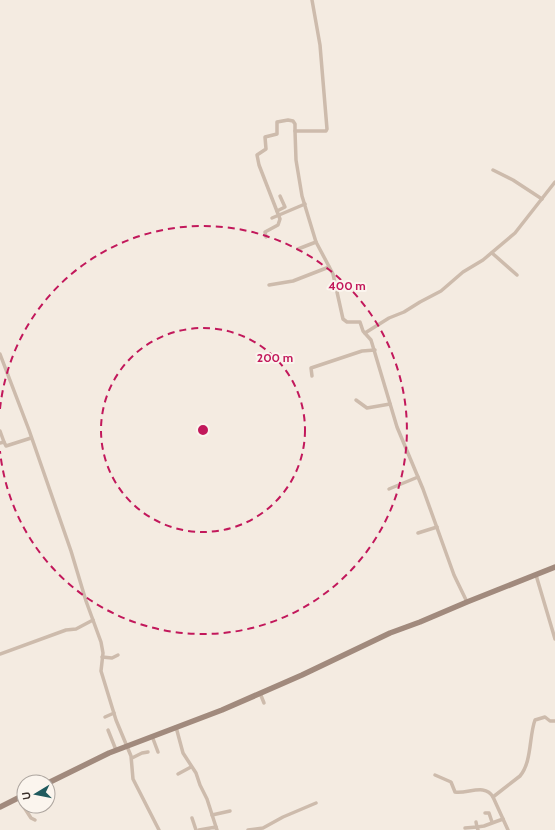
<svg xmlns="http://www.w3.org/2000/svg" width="555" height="830" font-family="Cabin,sans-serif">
<rect width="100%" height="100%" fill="#f4ebe1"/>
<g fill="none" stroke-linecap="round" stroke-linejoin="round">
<g stroke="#cdbbac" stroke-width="3.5">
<polyline points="312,0 320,45 327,129 326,131 295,131 296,160 302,196 316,242 333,274 343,319 347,322 360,322 363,331 371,340 397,427 423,489 454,575 467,602"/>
<polyline points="493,170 513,180 542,199"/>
<polyline points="277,211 285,207 280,196"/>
<polyline points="272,218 305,204"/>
<polyline points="266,237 265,232 278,225 280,219 259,165 257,155 266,149 265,137 277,134 277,122 288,120 293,121 295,124 295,131"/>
<polyline points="298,249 316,242"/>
<polyline points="492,253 517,275"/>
<polyline points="269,285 293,281 329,267"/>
<polyline points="365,333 389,318 404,312 420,302 441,291 463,272 483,260 515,233 555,182"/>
<polyline points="0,354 29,430 71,551 86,601 101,642 103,653 101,671 116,720 131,756 133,779 159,830"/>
<polyline points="312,376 311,368 362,351 375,350"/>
<polyline points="356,400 367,408 390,404"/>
<polyline points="0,431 4,442"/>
<polyline points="0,443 4,442 6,446 31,438"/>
<polyline points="389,489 418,477"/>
<polyline points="418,533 437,527"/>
<polyline points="536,575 555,639"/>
<polyline points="0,654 66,630 76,629 93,620"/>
<polyline points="102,657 112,658 118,655"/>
<polyline points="260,693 264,703"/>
<polyline points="105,717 114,713"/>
<polyline points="176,727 183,753 196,773 200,785 207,799 216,827"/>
<polyline points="108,730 116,750"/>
<polyline points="152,736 158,752"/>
<polyline points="132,758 142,753 148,752"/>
<polyline points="178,774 191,767"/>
<path d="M435 775 451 782 455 792C468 794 485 783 493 797"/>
<polyline points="18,798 31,818 35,820"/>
<polyline points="485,813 489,813 492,822"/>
<polyline points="212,815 230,811"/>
<polyline points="192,818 196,830"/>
<polyline points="465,828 477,827 476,822"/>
<polyline points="199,830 216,827 217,830"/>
<polyline points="248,830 263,828 283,817 316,803"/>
<polyline points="478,830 477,827 484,826 503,819"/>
<path d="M508 830 493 797 520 776C532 762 529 736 535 720L545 717 550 721H555"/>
</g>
<g stroke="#a18a7d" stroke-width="5.5">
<polyline points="48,783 109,753 222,710 302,675 390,633 420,622 467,602 555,567"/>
<polyline points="0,807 24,795"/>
</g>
</g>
<g fill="none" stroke="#c2185b" stroke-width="2" stroke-dasharray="7 5">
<circle cx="203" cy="430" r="102"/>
<path d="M0 409A204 204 0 1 1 0 451"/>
</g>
<circle cx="203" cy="430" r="6" fill="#c2185b" stroke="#fbf5ee" stroke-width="2"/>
<g font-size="12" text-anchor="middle" font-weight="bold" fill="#c2185b" stroke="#fbf5ee" stroke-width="4" stroke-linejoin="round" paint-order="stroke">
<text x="347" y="290">400 m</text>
<text x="275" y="362">200 m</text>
</g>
<g transform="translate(36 794) rotate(260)"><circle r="19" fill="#fbf5ee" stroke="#aea6a0"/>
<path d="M0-3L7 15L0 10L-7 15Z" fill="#1f5a5e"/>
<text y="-6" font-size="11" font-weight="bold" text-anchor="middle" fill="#3b302b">U</text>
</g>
</svg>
